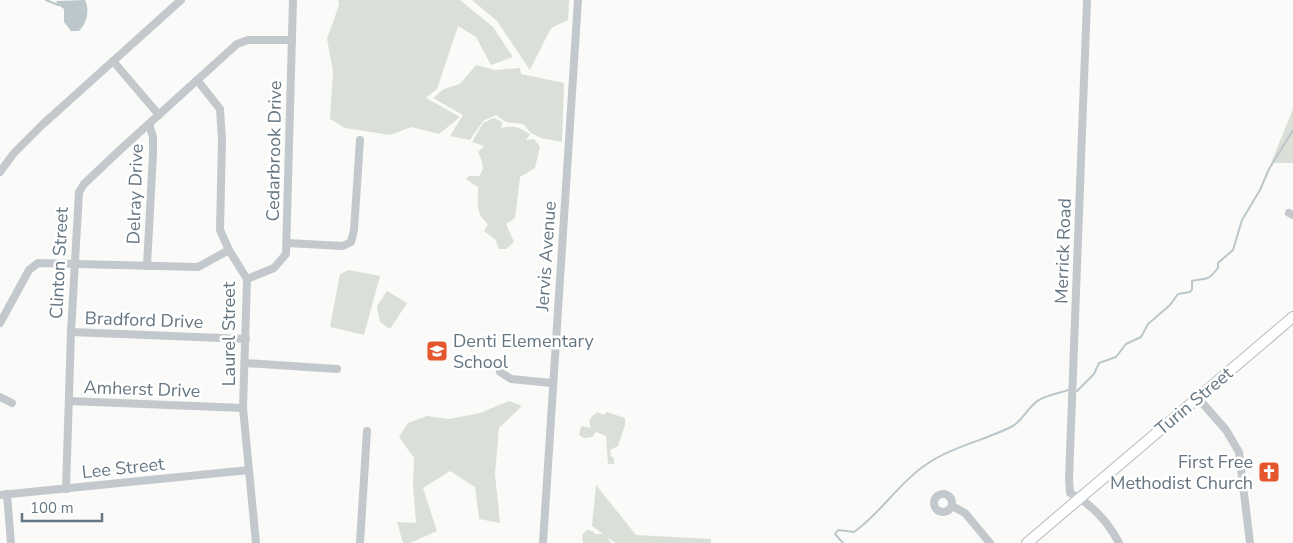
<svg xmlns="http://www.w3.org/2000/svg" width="1293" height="543" font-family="'Nunito Sans',sans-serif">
<rect width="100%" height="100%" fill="#fafaf8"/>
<g fill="#dadfd7">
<polygon points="338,0 460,0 493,27 513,57 491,65 476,37 458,26 437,89 426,98 460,117 439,134 411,127 390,135 345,128 330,119 333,71 327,39 339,5"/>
<polygon points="472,0 569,0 568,20 551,28 530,70 497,21"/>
<polygon points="476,65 495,70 520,68 521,74 564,83 562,142 541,138 531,133 523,124 506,122 496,115 483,121 470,140 450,136 463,115 433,98 444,89 460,84"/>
<polygon points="1293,109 1293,163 1271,163"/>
<path d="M494 118 502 122 501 128C513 125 519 127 530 134L526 140 534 139 540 147 535 168 520 177 515 218 506 224 514 242 506 249H499L495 239 484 231 488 224C475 214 478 202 478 187L466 179 469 176H479C486 168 482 161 478 152L484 146 472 142 483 123Z"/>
<polygon points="349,270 380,276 364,335 330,327 340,274"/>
<polygon points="387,291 407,303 390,329 380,322 377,306"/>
<polygon points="509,401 522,406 499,428 495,474 500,523 479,519 475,487 450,471 423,488 437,531 410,543 403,543 397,522 416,523 413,485 414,458 399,437 408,423 427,416 449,419 480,413"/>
<polygon points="598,412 603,415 607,412 625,418 625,425 618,446 610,450 611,456 614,458 614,464 608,464 606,436 596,432 592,437 585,438 579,435 581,426 591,428 589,421 593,415"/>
<polygon points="596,485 636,535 711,539 711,543 616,543 608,538 611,543 583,543 582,535 587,530 593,531 595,534 603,534 592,526"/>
</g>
<path fill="#bbc7cb" d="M85 0C90 10 87 23 79 31H71L64 22V9L58 5 56 1Z"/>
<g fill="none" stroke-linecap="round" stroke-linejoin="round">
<g stroke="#bbc7cb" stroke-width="2">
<polyline points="46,0 58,5"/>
<path d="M1077 391 1094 374 1099 363 1116 357 1126 344 1141 337 1148 324 1170 305 1178 294 1190 292 1192 289V281C1207 277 1206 283 1218 268V263L1233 250 1242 220 1260 190 1269 169 1293 130"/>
<path d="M843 543 835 534 838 530 854 532C881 513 898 484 924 466 950 447 983 441 1011 427 1021 422 1025 412 1033 405 1041 396 1056 394 1068 390"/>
</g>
<g stroke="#b5babe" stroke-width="12">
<polyline id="major" points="1027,543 1293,317"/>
</g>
<g stroke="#c3c8cc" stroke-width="8">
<path d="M1087 0 1069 479 1070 493C1092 504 1108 522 1119 543"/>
<polyline points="113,61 159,115"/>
<polyline points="197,80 220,109 222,140 220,230 229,250 247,279 243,408 256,543"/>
<polyline points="0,172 14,153 42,125 181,0"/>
<polyline points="1289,213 1293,215"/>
<polyline points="287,243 343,246 351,242 354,230 360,140"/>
<polyline points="147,266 153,154 153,137 149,124"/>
<polyline points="247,279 274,268 286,254 293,0"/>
<polyline points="0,323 29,270 38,263 198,267 229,250"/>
<polyline points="71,332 246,339"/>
<polyline points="245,363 337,369"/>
<polyline points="500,372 511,379 552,383"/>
<polyline points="0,397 12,403"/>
<polyline points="1198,398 1226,430 1239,452 1250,543"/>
<polyline points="69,401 243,408"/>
<polyline points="66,489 71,332 79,192 84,184 121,149 237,44 248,40 292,40"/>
<circle cx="943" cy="503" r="9"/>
<polyline points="7,494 11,543"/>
<polyline points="0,495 249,470"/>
<polyline points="952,506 965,513 990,543"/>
<polyline points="360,543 367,431"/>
<polyline points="543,543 578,0"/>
</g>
<use href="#major" stroke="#fff" stroke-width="10"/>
</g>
<defs>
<g id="school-square" transform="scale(1.125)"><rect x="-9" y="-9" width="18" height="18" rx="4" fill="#e4572e" stroke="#fff"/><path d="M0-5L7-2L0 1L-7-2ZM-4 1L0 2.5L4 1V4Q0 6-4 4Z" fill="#fff"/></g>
<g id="church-square" transform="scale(1.125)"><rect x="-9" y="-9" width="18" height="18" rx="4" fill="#e4572e" stroke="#fff"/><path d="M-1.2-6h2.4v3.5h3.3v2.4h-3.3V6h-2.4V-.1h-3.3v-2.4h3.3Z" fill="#fff"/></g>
</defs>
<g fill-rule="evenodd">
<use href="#school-square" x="437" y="351"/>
<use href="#church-square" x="1269" y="472"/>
</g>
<g text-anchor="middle" stroke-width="5" stroke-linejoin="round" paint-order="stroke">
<g font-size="18" fill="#657683" stroke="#fff">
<text transform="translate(274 151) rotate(-89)" y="6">Cedarbrook Drive</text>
<text transform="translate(135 194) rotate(-88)" y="6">Delray Drive</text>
<text transform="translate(1063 251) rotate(-88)" y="6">Merrick Road</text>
<text transform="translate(546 256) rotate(-86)" y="6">Jervis Avenue</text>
<text transform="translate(59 263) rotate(-87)" y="6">Clinton Street</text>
<text transform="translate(144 320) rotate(2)" y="6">Bradford Drive</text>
<text transform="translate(229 334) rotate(-90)" y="6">Laurel Street</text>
<text transform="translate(142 389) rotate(2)" y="6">Amherst Drive</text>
<text transform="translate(1194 401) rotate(-40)" y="6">Turin Street</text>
<text transform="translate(123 468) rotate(-6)" y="6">Lee Street</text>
</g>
<g font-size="18" fill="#657683" stroke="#fff" text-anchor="start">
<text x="453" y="347">Denti Elementary<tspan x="453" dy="21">School</tspan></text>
<text x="1253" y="468" text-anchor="end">First Free<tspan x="1253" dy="21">Methodist Church</tspan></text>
</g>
</g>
<path d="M22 513v8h80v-8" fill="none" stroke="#657683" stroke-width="2.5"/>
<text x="30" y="513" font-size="15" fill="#657683" stroke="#ffffff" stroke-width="4" paint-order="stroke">100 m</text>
</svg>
